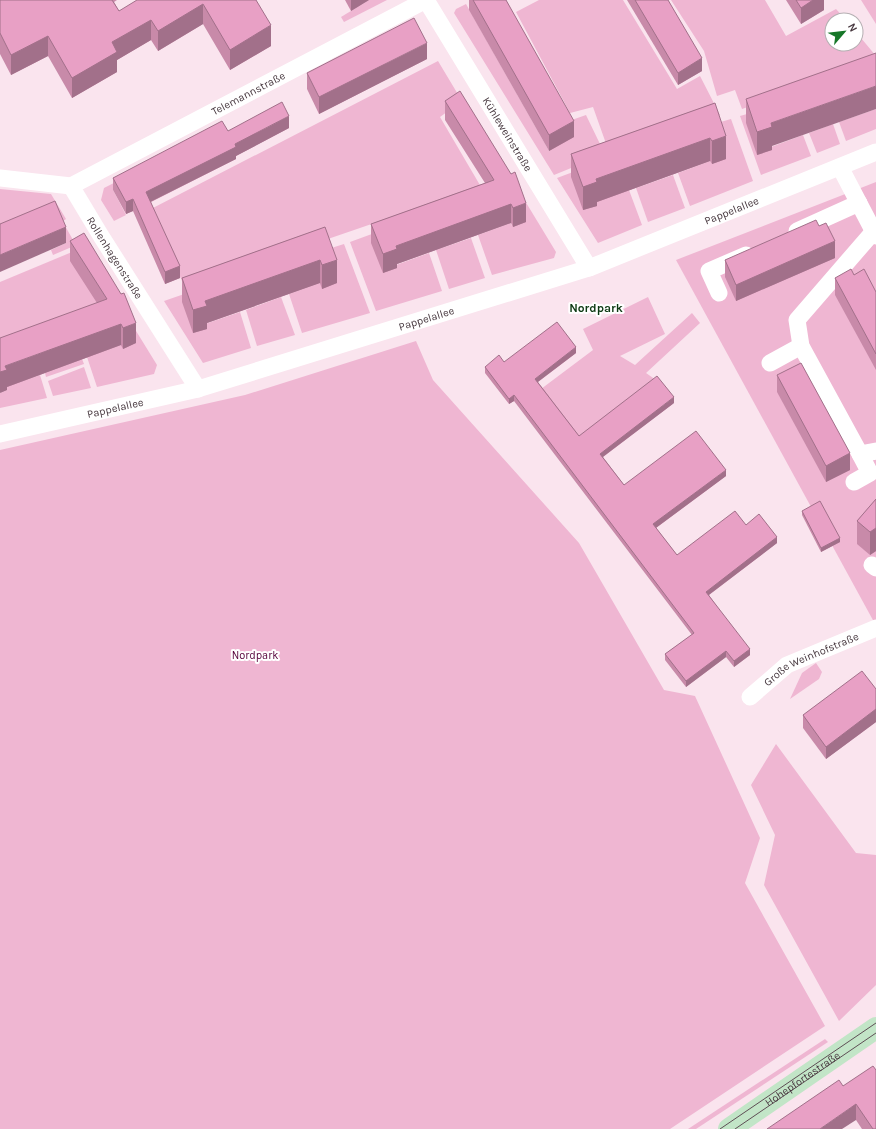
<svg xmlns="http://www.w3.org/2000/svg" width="876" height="1129" font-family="Karla,sans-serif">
<rect width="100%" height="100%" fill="#fae4ee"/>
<g fill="#efb6d2">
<polygon points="369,0 387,0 344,22 341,17"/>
<polygon points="539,0 623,0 677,89 700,76 720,115 609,152 593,107 570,113 516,12"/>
<polygon points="671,0 765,0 786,36 836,9 846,20 832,20 832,44 856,44 856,32 876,56 876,64 742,109 735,90 717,96 704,51"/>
<polygon points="861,0 876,0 876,24"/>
<polygon points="466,4 549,151 566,122 586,115 600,144 603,155 554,175 454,13 456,9"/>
<polygon points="438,61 462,101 440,117 484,192 462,193 185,288 151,209"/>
<polygon points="876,109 876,129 846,141 839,122"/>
<polygon points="754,112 771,147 803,135 811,156 761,175 740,116"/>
<polygon points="731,119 753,181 690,206 678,173 710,161 712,164 700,128"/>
<polygon points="833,124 840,144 817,153 809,133"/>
<polygon points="220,129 113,190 126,215 114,221 101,200 104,188"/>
<polygon points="581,169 595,202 629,190 642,225 598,243 557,178"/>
<polygon points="673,175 685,208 648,222 636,188"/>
<polygon points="876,182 876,620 874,622 676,260"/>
<polygon points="0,189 51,194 66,219 63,221 64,224 73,240 81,243 53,255 51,250 66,243 0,241"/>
<polygon points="519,191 556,252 554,258 492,275 478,235 511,223 512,226"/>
<polygon points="380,231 396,265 429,253 442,291 376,311 350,242"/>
<polygon points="471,238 485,278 449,289 436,250"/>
<polygon points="344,244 370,313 302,333 289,294 320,283 325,250"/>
<polygon points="84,247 121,308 0,344 0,282"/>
<polygon points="190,292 205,324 240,312 251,348 203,363 164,301"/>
<polygon points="281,297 295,335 257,346 246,310"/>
<polygon points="648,297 665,334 620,356 635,365 692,313 700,323 646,373 656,380 579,439 541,389 593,350 583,329"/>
<polygon points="125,313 157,365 154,374 97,387 87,357 121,345"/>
<polygon points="416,341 433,380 579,543 664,690 695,696 760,838 745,883 825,1026 670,1129 0,1129 0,450 245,395"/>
<polygon points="82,359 84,364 46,377 45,373"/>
<polygon points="84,367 91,388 53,396 48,381"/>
<polygon points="40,375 47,398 0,408 0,393 7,390 5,387"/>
<polygon points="816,663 822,672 819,679 790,699 802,673"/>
<polygon points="776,744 856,853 876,855 876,985 839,1021 764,885 775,835 751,785"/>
<polygon points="825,1039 828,1042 696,1129 688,1129"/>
</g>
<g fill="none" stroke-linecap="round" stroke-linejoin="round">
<g stroke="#fff" stroke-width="17">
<path id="s1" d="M426 0 589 268"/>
<polyline points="840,167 876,236"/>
<polyline points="0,178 71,186"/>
<path id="s2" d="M71 186 426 0"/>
<path id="s3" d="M71 186 101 236 198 389"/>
<polyline points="797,231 859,203"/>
<polyline points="874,231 797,320 801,346 860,454 876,451"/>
<polyline points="719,293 709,271 746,255"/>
<polyline points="770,363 801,346"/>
<path id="s4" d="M0 434 198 389 589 268 876 152"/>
<polyline points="854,482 870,473 860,454"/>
<polyline points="872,565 876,568"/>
<path id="s5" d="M750 697 787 665 876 628"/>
</g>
<path stroke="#c2e5c7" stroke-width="22" id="s6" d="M729 1129 876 1028"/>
<g stroke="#5e4e55" stroke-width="1">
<polyline points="720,1129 876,1023"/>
<polyline points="735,1129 876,1033"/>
</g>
</g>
<g fill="#c88aa9">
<polygon points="0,0 117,0 114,2 119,11 256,0 271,46 230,70 203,24 158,51 151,40 117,60 117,72 72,98 48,56 11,75 0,54"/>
<polygon points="345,0 369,0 351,11"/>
<polygon points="469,0 506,0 574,137 549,151 469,10"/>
<polygon points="627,0 668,0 702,71 678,85"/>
<polygon points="786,0 824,0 824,10 801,24"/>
<polygon points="427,59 319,114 307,89 307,73"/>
<polygon points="746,99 772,146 772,150 757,155 746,123"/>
<polygon points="445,101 526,222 513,227 511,223 397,264 397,268 383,273 371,243 371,224 485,183 445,120"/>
<polygon points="715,103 726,159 712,164 710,161 597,202 597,206 583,210 571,177 571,154"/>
<polygon points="289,128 236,156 236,159 151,202 180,278 165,284 133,211 126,214 113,190 113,178 228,131"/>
<polygon points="819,226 835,258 736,301 725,277 725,260"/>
<polygon points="325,227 337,283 322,289 320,283 207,323 207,329 193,333 182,302 182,278"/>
<polygon points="70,241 136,343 123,349 121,345 7,387 7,390 0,393 97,303 70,261"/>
<polygon points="854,275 876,292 876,370 835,295 835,278"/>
<polygon points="576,353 538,382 579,436 674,403 603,457 624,485 726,476 656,528 677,555 746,525 777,543 709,595 750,655 734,667 726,657 686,687 665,660 665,654 692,635 514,401 509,404 485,373 485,367 504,362"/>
<polygon points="777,375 850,470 826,482 777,392"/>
<polygon points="876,499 876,551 870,555 857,544 857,521"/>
<polygon points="802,511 840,542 821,552 802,515"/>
<polygon points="876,689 876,722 826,759 803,728 803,715"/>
<polygon points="843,1086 876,1129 862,1129 856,1120"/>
</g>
<g fill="#a2708a">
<polygon points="351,0 369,0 351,11"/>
<polygon points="813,0 824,0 824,10 801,24 801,8"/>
<polygon points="203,4 203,24 158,51 158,31"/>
<polygon points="151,20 151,40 117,60 117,72 72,98 72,78 112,42"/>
<polygon points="271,25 271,46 230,70 230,50"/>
<polygon points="48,36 48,56 11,75 11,55"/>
<polygon points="427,43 427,59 319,114 319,97"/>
<polygon points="702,58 702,71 678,85 678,73"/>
<polygon points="876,86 876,109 772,146 772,150 757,155 757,132 771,123"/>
<polygon points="289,116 289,128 236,156 236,159 146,204 146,192 235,144"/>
<polygon points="574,121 574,137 549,151 549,135"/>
<polygon points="726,136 726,159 712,164 712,141"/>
<polygon points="710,138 710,161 597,202 597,206 583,210 583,187 596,179"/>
<polygon points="133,199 133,211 126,214 126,202"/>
<polygon points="526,203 526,222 513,227 513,208"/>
<polygon points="511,204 511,223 397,264 397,268 383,273 383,254 396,246"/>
<polygon points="66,227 66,243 0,272 0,255"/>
<polygon points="835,241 835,258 736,301 736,285"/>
<polygon points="320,260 320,283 207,323 207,329 193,333 193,310 205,301"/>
<polygon points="337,260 337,283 322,289 322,265"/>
<polygon points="180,266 180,278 165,284 165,272"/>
<polygon points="136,323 136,343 123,349 123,328"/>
<polygon points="121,324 121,345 7,387 7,390 0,393 0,372 5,366"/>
<polygon points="576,347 576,353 535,384 535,379"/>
<polygon points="514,395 514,401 509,404 509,399"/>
<polygon points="674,397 674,403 600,459 600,454"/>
<polygon points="850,453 850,470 826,482 826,466"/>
<polygon points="726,470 726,476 653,530 653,524"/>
<polygon points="876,528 876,551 870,555 870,532"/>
<polygon points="777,537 777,543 706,597 706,592"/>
<polygon points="840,538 840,542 821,552 821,548"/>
<polygon points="750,649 750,655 734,667 734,661"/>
<polygon points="726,651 726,657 686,687 686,681"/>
<polygon points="876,709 876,722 826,759 826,747"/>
<polygon points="856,1104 856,1120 842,1129 820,1129"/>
</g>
<g fill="#e8a0c5" stroke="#a2708a">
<polygon points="0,0 112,0 119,11 137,0 256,0 271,25 230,50 203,4 158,31 151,20 112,42 117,52 72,78 48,36 11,55 0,33"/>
<polygon points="473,0 506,0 574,121 549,135"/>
<polygon points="635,0 668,0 702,58 678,73"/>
<polygon points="796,0 813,0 801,8"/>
<polygon points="414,18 427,43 319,97 307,73"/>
<polygon points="876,53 876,86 771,123 772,127 757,132 746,99"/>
<polygon points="460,91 511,174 515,172 526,203 513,208 511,204 396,246 397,249 383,254 371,224 494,180 445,101"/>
<polygon points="282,102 289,116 235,144 236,147 146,192 180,266 165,272 133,199 126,202 113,178 222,121 228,131"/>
<polygon points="715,103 726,136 712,141 710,138 596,179 597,182 583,187 571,154"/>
<polygon points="55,201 66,227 0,255 0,224"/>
<polygon points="816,220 819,226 826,223 835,241 736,285 725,260"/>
<polygon points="325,227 337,260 322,265 320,260 205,301 207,306 193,310 182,278"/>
<polygon points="84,233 121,294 124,293 136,323 123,328 121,324 5,366 7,370 0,372 0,338 107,299 70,241"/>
<polygon points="851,269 854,275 864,269 876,292 876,354 835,278"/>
<polygon points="557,322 576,347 535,379 579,436 657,376 674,397 600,454 624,485 696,431 726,470 653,524 677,555 735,511 746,525 759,514 777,537 706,592 750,649 734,661 726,651 686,681 665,654 694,633 514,395 509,399 485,367 499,355 504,362"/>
<polygon points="801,363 850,453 826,466 777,375"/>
<polygon points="876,499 876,528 870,532 857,521"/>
<polygon points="820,501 840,538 821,548 802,511"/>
<polygon points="862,671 876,689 876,709 826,747 803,715"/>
<polygon points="873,1066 876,1070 876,1129 873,1129 856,1104 820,1129 767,1129 839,1080 843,1086"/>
</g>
<g text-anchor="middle" stroke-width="4" stroke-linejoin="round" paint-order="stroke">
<g font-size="11" fill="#47383f" stroke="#fff">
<text dy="4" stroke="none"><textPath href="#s2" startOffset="200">Telemannstraße</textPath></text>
<text dy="4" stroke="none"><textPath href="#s1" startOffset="157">Kühleweinstraße</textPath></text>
<text dy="4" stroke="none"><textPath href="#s4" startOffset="766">Pappelallee</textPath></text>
<text dy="4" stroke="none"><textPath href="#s3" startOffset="84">Rollenhagenstraße</textPath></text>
<text dy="4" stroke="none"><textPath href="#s4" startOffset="442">Pappelallee</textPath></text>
<text dy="4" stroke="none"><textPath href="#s4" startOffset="118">Pappelallee</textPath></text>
<text dy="4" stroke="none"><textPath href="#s5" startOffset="73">Große Weinhofstraße</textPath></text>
<text dy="4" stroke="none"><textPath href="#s6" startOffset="89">Hohepfortestraße</textPath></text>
</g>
<g font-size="11" fill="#550039" stroke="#fff">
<text x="255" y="659">Nordpark</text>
</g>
<g font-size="12" font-weight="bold" fill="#0d3913" stroke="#fff">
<text x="596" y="312">Nordpark</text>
</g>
</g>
<g transform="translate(844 32) rotate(62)"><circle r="19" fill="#ffffff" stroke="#b5afb2"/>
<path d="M0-3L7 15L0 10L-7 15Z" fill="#167728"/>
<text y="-6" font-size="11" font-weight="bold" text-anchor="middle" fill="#47383f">N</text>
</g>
</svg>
